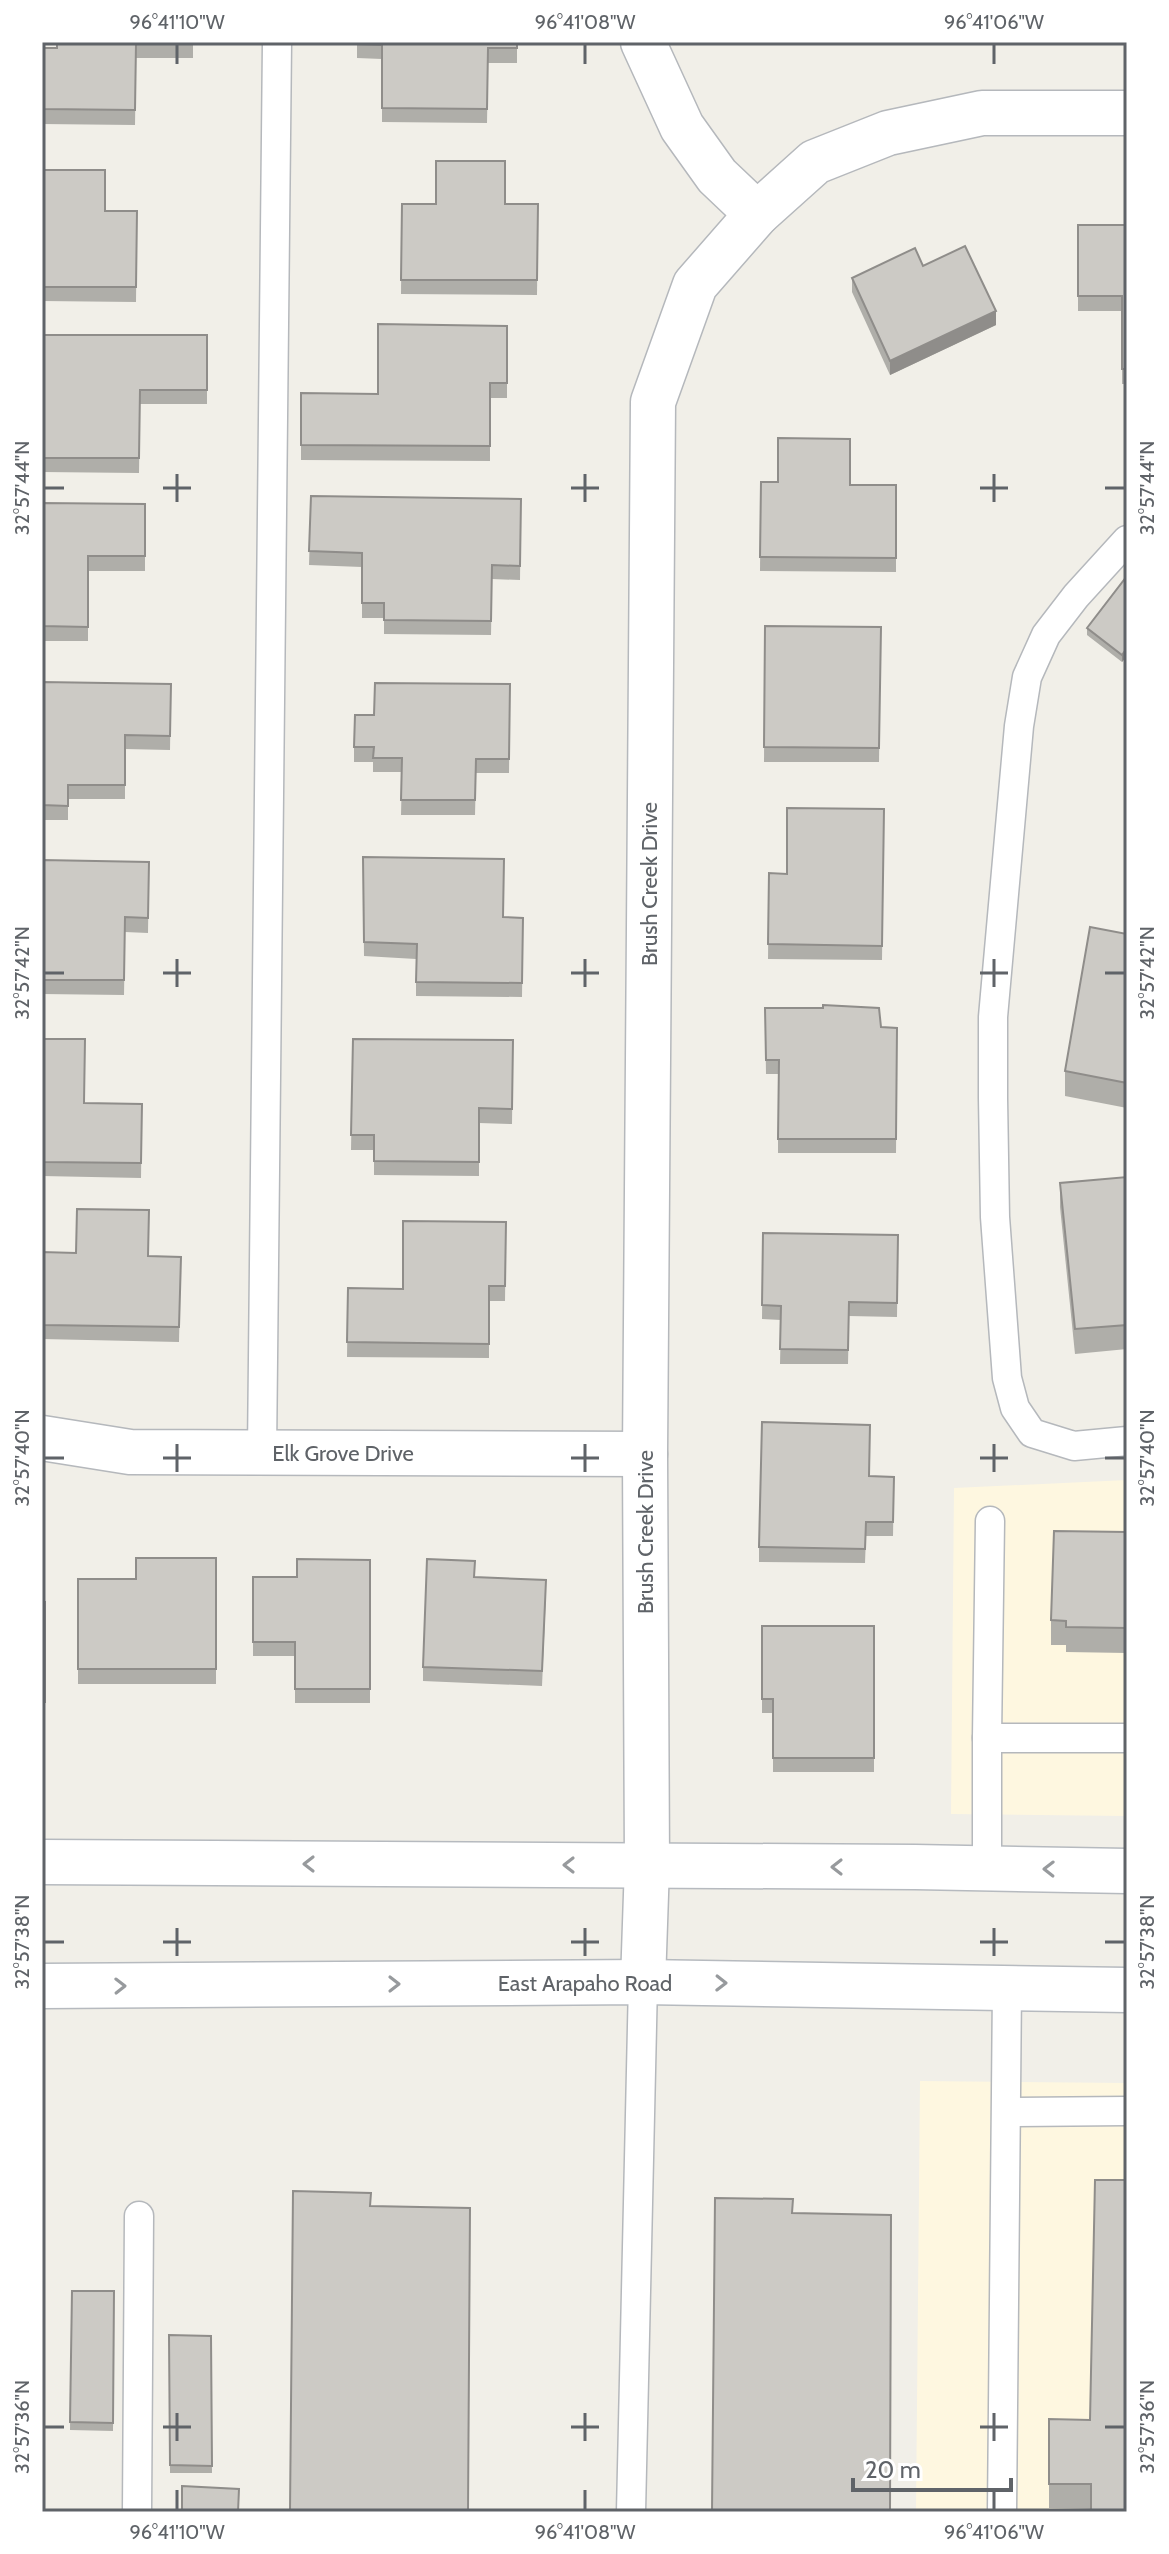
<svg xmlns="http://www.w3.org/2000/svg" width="1169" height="2554" font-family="Cabin,sans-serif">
<rect width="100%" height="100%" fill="#f1efe8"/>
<g fill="#fef7e0">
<polygon points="1127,1480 1127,1816 951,1814 954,1488"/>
<polygon points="920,2081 1127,2083 1127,2512 916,2512"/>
</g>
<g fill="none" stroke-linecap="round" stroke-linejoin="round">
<g stroke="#b5b8bc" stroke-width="31">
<g id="lane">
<polyline points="1127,540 1076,596 1046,635 1027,677 1019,726 993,1017 993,1098 995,1217 1007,1378 1015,1408 1032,1433 1074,1446 1127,1441"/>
<polyline points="262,1453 277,42"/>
<polyline points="987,1738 990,1521"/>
<polyline points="987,1868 987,1738 1127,1738"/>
<polyline points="1007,2112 1127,2111"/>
<polyline points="137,2512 139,2216"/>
<polyline points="631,2512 643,1982"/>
<polyline points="1002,2512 1007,1987"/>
</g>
</g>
<g stroke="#b5b8bc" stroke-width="47">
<g id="street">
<polyline points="643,42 682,127 717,176 757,214"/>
<polyline points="42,1438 130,1452 645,1454"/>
<polyline points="643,1982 647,1865 645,1454 653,402 695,285 757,214 815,162 888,133 982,113 1127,113"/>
</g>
</g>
<g stroke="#b6babf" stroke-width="47">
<g id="secondary">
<polyline points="42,1862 915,1867 1127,1871"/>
<polyline points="42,1986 643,1982 1127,1990"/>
</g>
</g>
<use href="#lane" stroke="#fff" stroke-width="28"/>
<use href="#street" stroke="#fff" stroke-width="44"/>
<use href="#secondary" stroke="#fff" stroke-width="44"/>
</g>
<g fill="#afaea9">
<polygon points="57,42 193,42 193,58 136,58 135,125 42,124 42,48 57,48"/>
<polygon points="357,42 517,42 517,63 488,63 487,123 382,122 382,59 357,58"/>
<polygon points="42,170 105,211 137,211 136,302 42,301"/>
<polygon points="402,204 538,204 537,295 401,294"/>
<polygon points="1127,214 1127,384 1122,384 1122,311 1078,311 1078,225 1126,225"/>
<polygon points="923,266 996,325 890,375 852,292 852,278"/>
<polygon points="507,326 507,398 490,398 490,461 301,460 301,393 378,394"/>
<polygon points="42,335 207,335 207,404 140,404 139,473 42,472"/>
<polygon points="761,482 896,485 896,572 760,571"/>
<polygon points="311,496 521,499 520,580 492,579 491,635 384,634 384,618 362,618 362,567 309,565"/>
<polygon points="42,503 145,504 145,571 88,571 88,641 42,641"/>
<polygon points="1127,576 1127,656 1122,662 1087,635 1087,628"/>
<polygon points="765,626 881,627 879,762 764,762"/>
<polygon points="42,682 171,684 170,750 125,749 125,799 68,799 68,820 42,820"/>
<polygon points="510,684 509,773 476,773 475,815 401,815 402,772 373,772 373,762 354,762 354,747 374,715"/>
<polygon points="884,809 882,960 768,959 769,873 787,874"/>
<polygon points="363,857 503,917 523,918 522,997 416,996 416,959 364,956"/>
<polygon points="42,860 149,862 148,933 125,932 124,995 42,994"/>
<polygon points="1127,934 1127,1108 1065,1096 1065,1071"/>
<polygon points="765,1008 881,1027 897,1028 896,1153 778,1153 778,1074 766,1074"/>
<polygon points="42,1039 84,1103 142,1104 141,1178 42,1176"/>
<polygon points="353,1039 513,1040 512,1124 479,1123 479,1176 374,1175 374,1150 351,1150"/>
<polygon points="1127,1177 1127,1349 1075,1354 1060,1207 1060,1183"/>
<polygon points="506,1222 505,1301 489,1301 489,1358 347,1357 348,1288 403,1289"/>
<polygon points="763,1233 898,1235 897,1317 849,1316 848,1364 780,1364 781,1320 762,1319"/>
<polygon points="42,1252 181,1257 179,1342 42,1339"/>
<polygon points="894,1477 893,1536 866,1536 865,1563 759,1562 759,1547"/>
<polygon points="1127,1532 1127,1653 1066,1652 1066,1645 1051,1645 1051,1620"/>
<polygon points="216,1558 216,1684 78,1684 78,1579 136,1579"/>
<polygon points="370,1560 370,1703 295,1703 295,1656 253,1656 253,1577 297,1577"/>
<polygon points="475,1577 546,1594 542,1686 423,1681 423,1667"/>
<rect x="42" y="1602" width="3" height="114"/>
<polygon points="762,1626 874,1626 874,1772 773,1772 773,1713 762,1713"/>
<polygon points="1127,2180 1091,2509 1049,2508 1049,2419 1090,2420"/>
<polygon points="72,2291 114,2291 113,2431 70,2430"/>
<polygon points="169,2335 211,2336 212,2473 170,2473"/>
</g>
<g fill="#8f8d8a">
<polygon points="996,311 996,325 890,375 890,361"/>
<polygon points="1127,648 1127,656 1122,662 1122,655"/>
</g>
<g fill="#cccac5" stroke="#8f8d8a" stroke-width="2">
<polygon points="57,42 193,42 193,44 136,44 135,110 42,109 42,48 57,48"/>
<polygon points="357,42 517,42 517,48 488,48 487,109 382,108 382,45 357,44"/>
<polygon points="436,161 505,161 505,204 538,204 537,280 401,280 402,204 436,204"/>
<polygon points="42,170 105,170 105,211 137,211 136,287 42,287"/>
<polygon points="1126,214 1127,369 1122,369 1122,296 1078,296 1078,225 1126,225"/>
<polygon points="965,246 996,311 890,361 852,278 915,248 923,266"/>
<polygon points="378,324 507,326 507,383 490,383 490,446 301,445 301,393 378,394"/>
<polygon points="42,335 207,335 207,390 140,390 139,458 42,458"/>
<polygon points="778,438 850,439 850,485 896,485 896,558 760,557 761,482 778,482"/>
<polygon points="311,496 521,499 520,566 492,565 491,621 384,620 384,603 362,603 362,553 309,551"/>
<polygon points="42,503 145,504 145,556 88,556 88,627 42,626"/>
<polygon points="1127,576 1127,648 1122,655 1087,628"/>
<polygon points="765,626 881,627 879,748 764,747"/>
<polygon points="42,682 171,684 170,736 125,735 125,785 68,785 68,806 42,805"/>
<polygon points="375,683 510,684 509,759 476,759 475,800 401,800 402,758 373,758 374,747 354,747 355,715 374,715"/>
<polygon points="787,808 884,809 882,946 768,944 769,873 787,874"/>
<polygon points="363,857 504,859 503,917 523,918 522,983 416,982 417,944 364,942"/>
<polygon points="42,860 149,862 148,918 125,917 124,980 42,980"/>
<polygon points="1090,927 1127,934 1127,1083 1065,1071"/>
<polygon points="823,1005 879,1008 881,1027 897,1028 896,1139 778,1139 779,1060 766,1060 765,1008 823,1008"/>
<polygon points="42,1039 85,1039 84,1103 142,1104 141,1163 42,1162"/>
<polygon points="353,1039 513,1040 512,1109 479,1108 479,1162 374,1161 374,1135 351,1135"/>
<polygon points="1127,1177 1127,1325 1075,1329 1060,1183"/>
<polygon points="77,1209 149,1210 148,1256 181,1257 179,1327 42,1325 42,1252 76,1253"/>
<polygon points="403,1221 506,1222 505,1286 489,1286 489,1344 347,1342 348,1288 403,1289"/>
<polygon points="763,1233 898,1235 897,1303 849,1302 848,1350 780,1349 781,1306 762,1305"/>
<polygon points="762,1422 870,1425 869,1476 894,1477 893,1522 866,1522 865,1549 759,1547"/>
<polygon points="1054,1531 1127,1532 1127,1628 1066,1627 1066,1621 1051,1620"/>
<polygon points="136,1558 216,1558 216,1669 78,1669 78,1579 136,1579"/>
<polygon points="297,1559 370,1560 370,1689 295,1689 295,1642 253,1642 253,1577 297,1577"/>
<polygon points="427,1559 475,1561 474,1577 546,1580 542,1671 423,1667"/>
<rect x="42" y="1602" width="3" height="100"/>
<polygon points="762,1626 874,1626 874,1758 773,1758 773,1699 762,1699"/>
<polygon points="1095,2180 1127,2180 1127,2512 1091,2512 1091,2484 1049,2484 1049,2419 1090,2420"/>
<polygon points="293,2191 371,2193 370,2206 470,2208 468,2512 290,2512"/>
<polygon points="715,2198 793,2199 792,2213 891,2215 890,2512 712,2512"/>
<polygon points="72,2291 114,2291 113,2423 70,2422"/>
<polygon points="169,2335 211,2336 212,2466 170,2465"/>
<polygon points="182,2486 239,2489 238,2512 182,2512"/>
</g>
<defs><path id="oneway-chevron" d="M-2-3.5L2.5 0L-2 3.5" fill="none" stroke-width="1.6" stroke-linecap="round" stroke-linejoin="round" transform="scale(2)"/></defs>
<g stroke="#979a9d">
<use href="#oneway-chevron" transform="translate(309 1864) rotate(-180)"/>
<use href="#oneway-chevron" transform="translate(569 1865) rotate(-180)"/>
<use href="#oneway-chevron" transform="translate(837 1867) rotate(-180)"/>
<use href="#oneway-chevron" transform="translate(1049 1869) rotate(-179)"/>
<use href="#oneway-chevron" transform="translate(721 1983) rotate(1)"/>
<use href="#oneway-chevron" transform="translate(394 1984)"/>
<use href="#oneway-chevron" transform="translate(120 1986) rotate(-1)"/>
</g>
<path fill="none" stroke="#5f6368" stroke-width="3" d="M177 44V64M585 44V64M994 44V64M177 474V502M585 474V502M994 474V502M44 488H64M163 488H191M571 488H599M980 488H1008M1105 488H1125M177 959V987M585 959V987M994 959V987M44 973H64M163 973H191M571 973H599M980 973H1008M1105 973H1125M177 1444V1472M585 1444V1472M994 1444V1472M44 1458H64M163 1458H191M571 1458H599M980 1458H1008M1105 1458H1125M177 1928V1956M585 1928V1956M994 1928V1956M44 1942H64M163 1942H191M571 1942H599M980 1942H1008M1105 1942H1125M177 2413V2441M585 2413V2441M994 2413V2441M44 2427H64M163 2427H191M571 2427H599M980 2427H1008M1105 2427H1125M177 2490V2510M585 2490V2510M994 2490V2510"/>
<g text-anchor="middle" stroke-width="8" stroke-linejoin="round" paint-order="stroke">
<g font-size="22" fill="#5f6368" stroke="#fff">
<text transform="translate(649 884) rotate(-90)" y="8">Brush Creek Drive</text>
<text x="343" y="1461">Elk Grove Drive</text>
<text transform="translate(645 1532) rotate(-90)" y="8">Brush Creek Drive</text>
<text x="585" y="1991">East Arapaho Road</text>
</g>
</g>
<rect width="1169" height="2554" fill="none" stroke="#ffffff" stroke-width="88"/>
<path d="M853 2478v12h158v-12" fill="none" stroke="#5f6368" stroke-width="4"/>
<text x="865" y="2478" font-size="24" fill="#5f6368" stroke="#ffffff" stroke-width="6" paint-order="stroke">20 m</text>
<rect x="44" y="44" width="1081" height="2466" fill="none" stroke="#5f6368" stroke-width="3"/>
<g font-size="20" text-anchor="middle" fill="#5f6368">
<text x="177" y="29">96°41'10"W</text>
<text x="585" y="29">96°41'08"W</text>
<text x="994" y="29">96°41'06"W</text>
<text transform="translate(22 488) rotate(-90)" y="7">32°57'44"N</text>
<text transform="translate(1147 488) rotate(-90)" y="7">32°57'44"N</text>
<text transform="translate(22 973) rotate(-90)" y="7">32°57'42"N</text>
<text transform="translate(1147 973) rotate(-90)" y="7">32°57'42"N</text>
<text transform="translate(22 1458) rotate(-90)" y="7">32°57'40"N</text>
<text transform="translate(1147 1458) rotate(-90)" y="7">32°57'40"N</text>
<text transform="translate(22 1942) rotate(-90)" y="7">32°57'38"N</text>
<text transform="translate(1147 1942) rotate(-90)" y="7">32°57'38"N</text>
<text transform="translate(22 2427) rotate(-90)" y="7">32°57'36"N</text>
<text transform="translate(1147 2427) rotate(-90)" y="7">32°57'36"N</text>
<text x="177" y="2539">96°41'10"W</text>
<text x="585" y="2539">96°41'08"W</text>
<text x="994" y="2539">96°41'06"W</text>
</g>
</svg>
